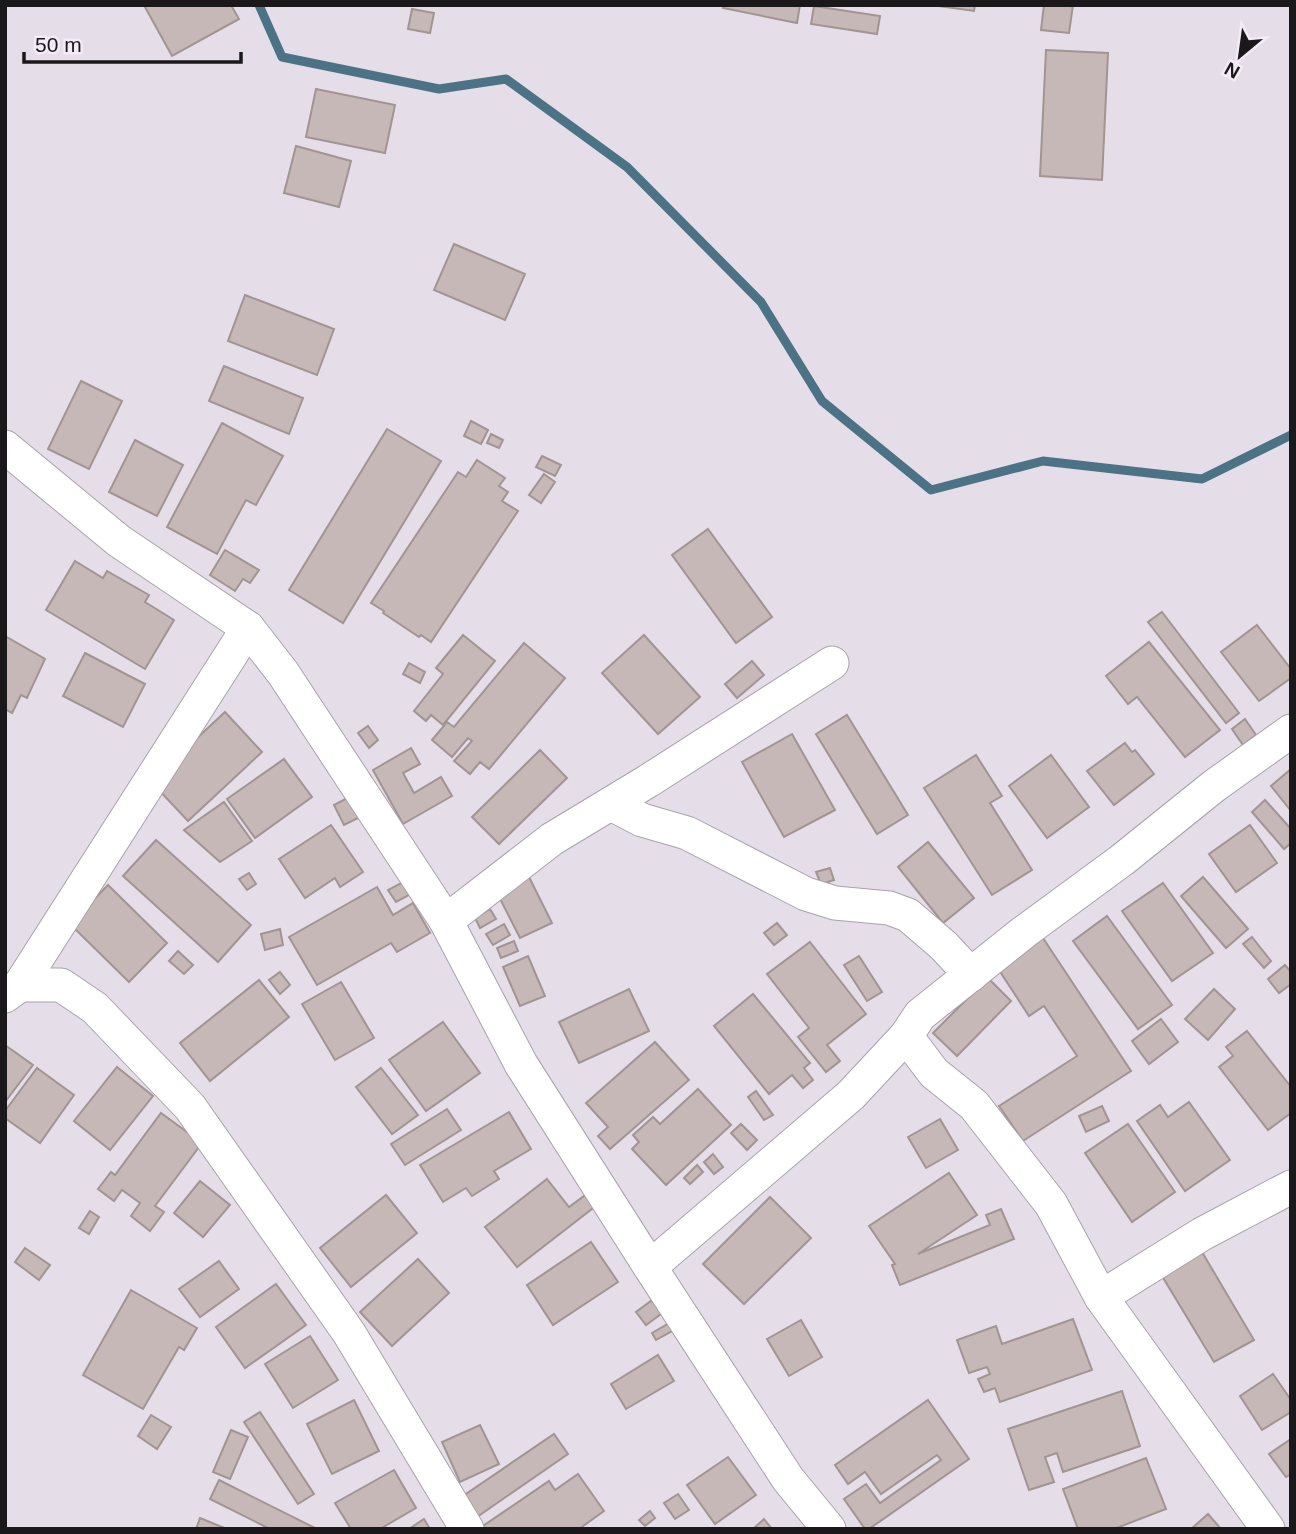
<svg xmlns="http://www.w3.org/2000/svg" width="1296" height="1534" font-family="Arial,sans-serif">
<rect width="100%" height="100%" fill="#e5dee9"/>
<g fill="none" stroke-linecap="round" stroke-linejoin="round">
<polyline stroke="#4b7285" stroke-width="9" points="259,5 282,57 439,89 506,79 627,167 761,302 822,401 931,490 1043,461 1202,479 1291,435"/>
</g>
<g fill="#c5b8b6" stroke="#a19492" stroke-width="2">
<polygon points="148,5 231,5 239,19 172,56 145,7"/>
<polygon points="723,5 800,5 797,23 723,8"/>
<polygon points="931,5 975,5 974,11"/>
<polygon points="1044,5 1073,5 1069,33 1041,30"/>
<polygon points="814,6 880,16 877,34 811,24"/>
<polygon points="412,9 434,13 430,33 408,29"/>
<polygon points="1046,50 1108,53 1102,180 1040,176"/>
<polygon points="316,89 395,105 385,153 306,137"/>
<polygon points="296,146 351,161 339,207 284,193"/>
<polygon points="454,244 525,274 505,320 434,290"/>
<polygon points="245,295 334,329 317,375 228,341"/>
<polygon points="224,366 303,398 289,434 209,401"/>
<polygon points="81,381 122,401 89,469 48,449"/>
<polygon points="471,421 488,430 481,444 464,436"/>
<polygon points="222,423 283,456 256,505 246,500 217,554 167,527"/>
<polygon points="387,429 441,461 343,623 289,590"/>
<polygon points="491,434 503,440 499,448 487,443"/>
<polygon points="135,440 183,465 157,516 109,492"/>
<polygon points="542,456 561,465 555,476 536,467"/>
<polygon points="477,460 505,478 499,486 508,492 502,501 518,511 431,642 421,635 419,637 383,613 384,611 371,603 458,472 466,477"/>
<polygon points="544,474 555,482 541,503 529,495"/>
<polygon points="708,529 772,617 736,643 672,555"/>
<polygon points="225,550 259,570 250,583 243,579 235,591 210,575"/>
<polygon points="75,561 103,578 107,571 149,595 145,602 174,620 145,669 46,610"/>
<polygon points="1162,612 1239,713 1226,723 1148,622"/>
<polygon points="1257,625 1291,669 1291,678 1259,701 1221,652"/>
<polygon points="463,635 495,661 443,725 431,715 426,721 414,711 443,674 436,668"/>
<polygon points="644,635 700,697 658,734 602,673"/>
<polygon points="5,636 45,659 27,698 21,695 12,713 5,709"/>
<polygon points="1149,642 1220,730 1185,757 1137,697 1128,704 1106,676"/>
<polygon points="524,643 565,678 489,769 480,762 470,774 454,761 472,741 468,738 452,757 432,740 447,722 454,727"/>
<polygon points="85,653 145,684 123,727 63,696"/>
<polygon points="752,661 764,675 737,698 725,684"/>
<polygon points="409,663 425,672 420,683 403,674"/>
<polygon points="225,712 262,752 188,821 155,786 194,741"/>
<polygon points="847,715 908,815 877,834 816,734"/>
<polygon points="1245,719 1256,735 1243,745 1232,729"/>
<polygon points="368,726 378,740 369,748 358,733"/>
<polygon points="792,734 835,810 784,837 742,762"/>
<polygon points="1125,743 1132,752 1135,750 1154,774 1114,805 1087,771"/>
<polygon points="411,748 420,764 403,773 414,793 441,777 452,796 403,824 373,770"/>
<polygon points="540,750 567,778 499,844 472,817"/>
<polygon points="976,755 1002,796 990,803 1032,870 992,895 924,788"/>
<polygon points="1051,755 1089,807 1047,838 1009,786"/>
<polygon points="284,759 312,797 255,838 227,799"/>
<polygon points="1291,769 1291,811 1271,786"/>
<polygon points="351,796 362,816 344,825 334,805"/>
<polygon points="1265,800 1291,829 1291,843 1284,849 1252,812"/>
<polygon points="224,802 252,841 220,862 184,830"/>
<polygon points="331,825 363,872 340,887 335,878 305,898 279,859"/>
<polygon points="1250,825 1277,863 1236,892 1209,854"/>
<polygon points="156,840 251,925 218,962 123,876"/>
<polygon points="928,842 974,898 943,923 898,867"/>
<polygon points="830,868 834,880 821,884 816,872"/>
<polygon points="526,871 552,923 520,938 494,887"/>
<polygon points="249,873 256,884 247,890 239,879"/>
<polygon points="1203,877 1248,929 1226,948 1181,896"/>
<polygon points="403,882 411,894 396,902 388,890"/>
<polygon points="1163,883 1213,953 1172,981 1122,911"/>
<polygon points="108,885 167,943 129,982 70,924"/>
<polygon points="377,887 393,915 413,903 430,933 397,952 391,943 317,985 289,937"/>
<polygon points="490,909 496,919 480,928 475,918"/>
<polygon points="1107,916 1172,1005 1138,1029 1073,941"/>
<polygon points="777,923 787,935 774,945 764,933"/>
<polygon points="504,924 510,935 493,945 486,934"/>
<polygon points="280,929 283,945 265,950 261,934"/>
<polygon points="1252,937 1271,961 1264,968 1243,944"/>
<polygon points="1043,938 1131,1071 1023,1141 999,1106 1077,1056 1044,1006 1029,1016 997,967"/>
<polygon points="514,941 518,951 501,958 497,948"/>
<polygon points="810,942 866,1014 827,1045 840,1061 826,1072 798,1037 809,1028 767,974"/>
<polygon points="178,951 193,965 184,974 169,961"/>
<polygon points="528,956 545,996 520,1006 503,967"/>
<polygon points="859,956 882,992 867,1001 844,965"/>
<polygon points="1285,965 1291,972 1291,984 1279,993 1268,979"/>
<polygon points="280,972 290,985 280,994 269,980"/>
<polygon points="988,978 1011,1001 957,1056 933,1033"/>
<polygon points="259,980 289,1017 210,1081 180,1043"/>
<polygon points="341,982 374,1038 335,1060 302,1004"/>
<polygon points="629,989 649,1031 579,1063 559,1022"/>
<polygon points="1214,989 1235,1009 1208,1040 1185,1019"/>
<polygon points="753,994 810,1063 804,1068 813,1080 803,1088 792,1075 769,1094 714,1026"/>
<polygon points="1161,1019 1178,1042 1149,1064 1132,1041"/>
<polygon points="443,1022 480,1073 426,1111 389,1060"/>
<polygon points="1247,1031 1291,1087 1291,1113 1268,1130 1219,1067 1233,1056 1226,1047"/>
<polygon points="655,1042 689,1080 610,1149 598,1136 608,1127 586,1103"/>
<polygon points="5,1045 33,1065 5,1102"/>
<polygon points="117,1067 153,1096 110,1150 74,1121"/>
<polygon points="37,1068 74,1095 40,1143 5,1118 5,1111"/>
<polygon points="381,1068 418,1115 392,1134 356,1087"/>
<polygon points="698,1089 731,1125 666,1185 632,1149 639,1142 633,1135 653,1117 660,1124"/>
<polygon points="756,1091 773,1115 764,1120 748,1097"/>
<polygon points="1189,1102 1230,1160 1185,1191 1137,1121 1160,1105 1168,1117"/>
<polygon points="1102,1106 1109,1121 1086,1132 1079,1116"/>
<polygon points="447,1109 461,1130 405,1165 391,1144"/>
<polygon points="509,1112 531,1149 494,1171 499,1179 472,1196 466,1188 443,1202 420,1165"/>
<polygon points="161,1113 202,1143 155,1206 164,1212 150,1231 131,1216 140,1203 122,1190 114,1201 98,1189 111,1172 115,1175"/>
<polygon points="940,1119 958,1150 926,1168 908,1137"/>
<polygon points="741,1124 757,1140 747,1150 731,1133"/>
<polygon points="1128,1124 1175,1192 1132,1222 1085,1153"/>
<polygon points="713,1154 723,1167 714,1174 704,1162"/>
<polygon points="697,1165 703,1172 690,1184 684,1178"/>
<polygon points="949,1173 977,1215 918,1254 990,1225 986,1215 1001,1209 1014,1239 900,1285 892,1265 895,1264 869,1226"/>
<polygon points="547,1179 569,1207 588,1193 597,1205 517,1267 485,1227"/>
<polygon points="200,1181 230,1205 203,1237 174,1213"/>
<polygon points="386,1195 417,1233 351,1287 320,1248"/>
<polygon points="770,1197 811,1238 744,1304 703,1264"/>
<polygon points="90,1211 99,1217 89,1234 79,1228"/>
<polygon points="591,1242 618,1282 553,1325 527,1285"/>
<polygon points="25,1248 50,1265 39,1280 15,1262"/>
<polygon points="1202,1252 1254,1340 1214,1362 1162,1276"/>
<polygon points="418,1259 449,1293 392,1346 360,1312"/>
<polygon points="219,1261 239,1289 200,1317 179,1289"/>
<polygon points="276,1284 306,1325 245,1368 216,1327"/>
<polygon points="131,1290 197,1328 184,1350 179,1347 143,1409 83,1375"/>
<polygon points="655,1298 665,1311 646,1325 636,1312"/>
<polygon points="1073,1319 1092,1370 1000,1402 995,1388 984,1392 978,1379 990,1374 987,1367 969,1373 957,1340 996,1326 1002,1344"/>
<polygon points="801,1320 822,1357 789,1376 767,1339"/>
<polygon points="671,1322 674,1330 656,1340 652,1333"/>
<polygon points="310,1336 338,1380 293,1408 265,1364"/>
<polygon points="658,1355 674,1381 626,1409 611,1384"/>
<polygon points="1273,1374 1291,1400 1291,1412 1262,1430 1240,1396"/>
<polygon points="1122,1391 1140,1446 1063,1472 1057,1453 1045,1457 1054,1482 1029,1490 1008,1429"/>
<polygon points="354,1400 379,1451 332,1474 307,1424"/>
<polygon points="928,1400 969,1459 869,1529 865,1529 844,1499 866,1484 880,1503 941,1460 937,1455 881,1494 865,1472 848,1484 835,1465"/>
<polygon points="260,1412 314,1494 298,1504 244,1422"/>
<polygon points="151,1415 171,1427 157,1449 138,1436"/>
<polygon points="480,1425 499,1464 460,1482 442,1442"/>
<polygon points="231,1430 248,1437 230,1479 213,1472"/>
<polygon points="554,1434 568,1454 474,1519 460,1498"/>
<polygon points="1291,1439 1291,1474 1286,1477 1269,1454"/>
<polygon points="728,1457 756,1495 715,1524 687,1485"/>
<polygon points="1146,1458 1166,1509 1114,1529 1078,1529 1063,1489"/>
<polygon points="394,1470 416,1508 380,1529 351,1529 335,1503"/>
<polygon points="578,1474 604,1511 579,1529 480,1528 549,1481 555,1490"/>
<polygon points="219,1480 317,1529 270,1529 210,1499"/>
<polygon points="678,1494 689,1510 675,1519 664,1503"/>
<polygon points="650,1511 655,1518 645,1526 639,1520"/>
<polygon points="1208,1514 1221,1529 1191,1529"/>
<polygon points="200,1518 227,1529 196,1529"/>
<polygon points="424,1519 430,1529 409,1529"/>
<polygon points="764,1519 772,1529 753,1529"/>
</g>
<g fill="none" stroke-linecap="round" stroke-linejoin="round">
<g stroke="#a9a2ac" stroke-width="35">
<g id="street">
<polyline points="5,447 119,541 248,628 283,673 446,921 521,1064 650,1267 788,1479 829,1529"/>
<polyline points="611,804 642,820 687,833 806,894 835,903 889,908 908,915 944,946 971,975"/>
<polyline points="446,921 552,839 648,781 832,663"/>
<polyline points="20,985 61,985 95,1008 190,1107 349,1333 467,1529"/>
<polyline points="5,996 20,985 248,628"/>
<polyline points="906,1036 934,1073 974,1105 1051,1204 1101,1297 1268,1529"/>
<polyline points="650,1267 851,1095 906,1036 920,1015 1024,932 1122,860 1214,786 1291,731"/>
<polyline points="1101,1297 1202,1234 1291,1187"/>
</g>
</g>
<use href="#street" stroke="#fff" stroke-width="33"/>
</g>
<rect width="1296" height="1534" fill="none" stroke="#1b181c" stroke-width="14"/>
<g transform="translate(1240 56) rotate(209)" stroke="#f3ebf6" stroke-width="5" paint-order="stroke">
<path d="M0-5L12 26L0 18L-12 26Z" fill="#1b181c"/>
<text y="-10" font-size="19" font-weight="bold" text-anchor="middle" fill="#1b181c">N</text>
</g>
<path d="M24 52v10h217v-10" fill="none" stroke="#1b181c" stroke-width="3.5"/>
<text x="35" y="52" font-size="21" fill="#1b181c" stroke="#f3ebf6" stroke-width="5" paint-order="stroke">50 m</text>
</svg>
